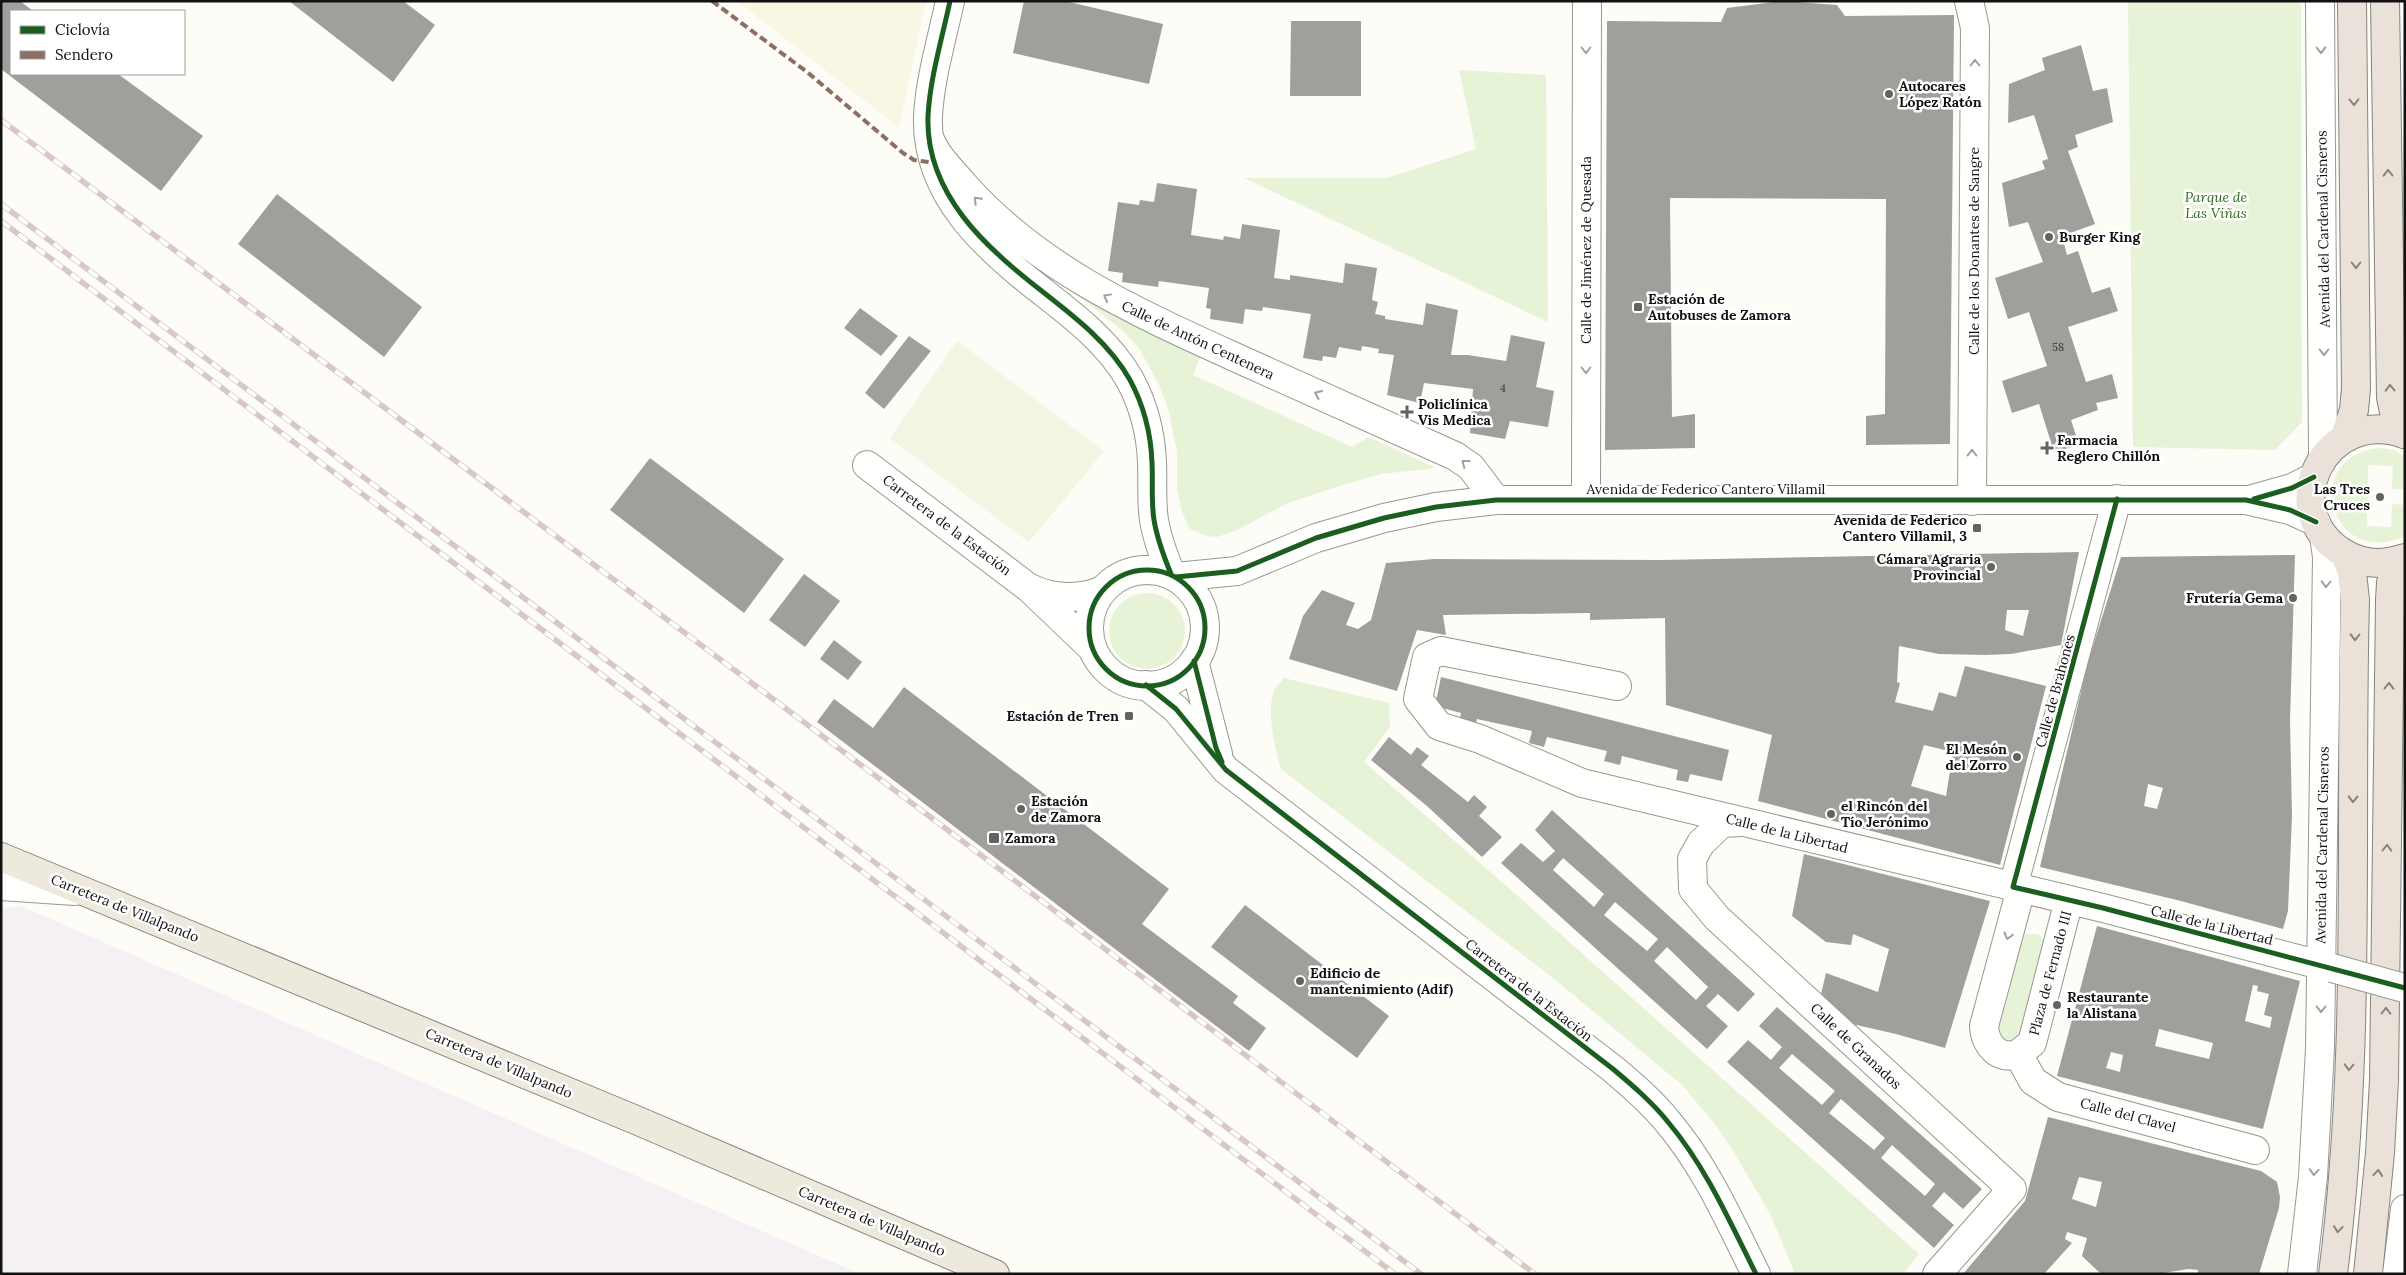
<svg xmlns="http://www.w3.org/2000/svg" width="2406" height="1275" font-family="Lora,serif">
<rect width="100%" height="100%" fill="#fdfcf7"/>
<polygon fill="#f5f0f3" points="21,906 860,1274 1,1274 1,909"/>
<polygon fill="#f9f7e4" points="737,1 926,1 899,128"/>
<g fill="#e7f3d7">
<polygon points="2128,1 2301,1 2302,422 2275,450 2133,447"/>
<polygon points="1459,70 1546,75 1548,322 1244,178 1387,178 1476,149"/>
<polygon points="1056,278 1201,355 1193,375 1352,447 1369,437 1436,468 1381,474 1343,485 1288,503 1235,531 1217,537 1207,536 1190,529 1182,513 1177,490 1177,452 1169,412 1160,387 1139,348 1124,332"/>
<path d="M2381 448 2393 450 2405 457V489H2392L2393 466 2368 465 2367 526 2391 527 2392 504 2405 505V536C2329 571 2299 454 2381 448Z"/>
<circle cx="1147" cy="631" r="38"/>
<path d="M1284 678 1389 703 1390 727 1364 762 1511 890 1919 1254 1903 1274H1795L1771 1216 1734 1152 1714 1123 1682 1085 1553 978 1281 769C1275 749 1266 711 1274 691 1276 686 1281 682 1284 678Z"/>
<polygon points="2024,934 2038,934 2045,941 2028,1030 2011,1043 2002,1041 1995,1021 2019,938"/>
</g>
<polygon fill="#f0f6e1" points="957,341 1104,451 1029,542 890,438"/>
<g fill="#a19f9c" fill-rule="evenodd">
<polygon points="1,1 20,1 33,11 11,11 11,74 118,74 203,136 161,191 1,69"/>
<polygon points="289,1 403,1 435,25 393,82"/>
<polygon points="1024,1 1065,1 1163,24 1149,84 1013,53"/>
<polygon points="1781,1 1837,5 1845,16 1954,15 1950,444 1866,445 1866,416 1885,414 1886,199 1670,198 1672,417 1695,414 1695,448 1605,450 1607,21 1721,22 1727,8"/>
<polygon points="1291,21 1361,21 1361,96 1290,96"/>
<polygon points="2081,45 2093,91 2107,88 2113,122 2075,135 2078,147 2068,151 2095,224 2062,236 2067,255 2078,251 2092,293 2110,287 2118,311 2068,327 2086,382 2112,374 2118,398 2096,403 2098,410 2071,420 2079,445 2054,452 2039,404 2012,413 2002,381 2047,366 2029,312 2008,319 1995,278 2043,262 2028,222 2009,227 2002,183 2045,169 2042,161 2048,159 2034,115 2008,123 2009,84 2045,70 2042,58"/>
<polygon points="1157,183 1197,189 1191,235 1223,240 1224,236 1240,239 1242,224 1280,230 1274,278 1290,280 1290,275 1343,283 1345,263 1377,268 1372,300 1378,302 1375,314 1385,316 1385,319 1423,325 1426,303 1458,310 1451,355 1468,355 1506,361 1511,335 1545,342 1536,387 1554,391 1548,427 1510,421 1505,439 1470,433 1473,389 1424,383 1420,403 1387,395 1394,355 1378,353 1379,349 1362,346 1361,351 1339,347 1336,358 1323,356 1322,361 1303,358 1311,314 1263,307 1262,311 1245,309 1243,324 1210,319 1211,309 1206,308 1209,288 1159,281 1158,287 1122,282 1123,273 1108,271 1118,202 1139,205 1140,200 1154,202"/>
<polygon points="277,194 422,307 384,357 238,244"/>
<polygon points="860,308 898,336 881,356 844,328"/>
<polygon points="909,336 931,351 884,409 865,393"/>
<polygon points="650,458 784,559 744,613 610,510"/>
<path d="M2079 552 2061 645 2011 654 1985 655 1939 654 1899 646 1897 682 1900 683 1895 702 1933 711 1939 692 1956 697 1965 666 2046 686 2000 865 1758 801 1772 735 1666 705 1665 618 1590 620V613L1443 615 1446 635 1417 630 1397 691 1289 659 1303 616 1322 590 1355 603 1346 625 1358 629 1371 620 1386 563 1434 559 1663 560ZM2007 610H2029L2023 636 2005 630ZM1924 745 1953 752 1946 796 1911 786Z"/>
<path d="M2295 555 2290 720 2292 816 2288 911 2283 929 2181 901 2040 867 2088 662 2121 557ZM2148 784 2163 788 2157 809 2144 806Z"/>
<polygon points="804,574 840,601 805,647 769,620"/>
<polygon points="834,640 862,662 848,680 820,659"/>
<polygon points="1441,677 1729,750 1722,781 1690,774 1688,782 1676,780 1678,770 1622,756 1620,765 1604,761 1607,751 1547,737 1544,747 1529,743 1532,731 1477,719 1475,727 1459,723 1461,713 1435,706"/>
<polygon points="904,687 1169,889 1142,924 1238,996 1233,1003 1266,1028 1249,1051 817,722 834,699 873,728"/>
<polygon points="1389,737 1411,755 1417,747 1429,756 1421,765 1468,802 1474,795 1487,807 1479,816 1502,837 1482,857 1427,806 1371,760"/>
<path d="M1552 810 1755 994 1738 1012 1718 994 1706 1006 1728 1026 1707 1049 1501 863 1521 843 1543 862 1555 851 1535 830ZM1563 858 1604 894 1594 907 1553 870ZM1615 902 1658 939 1647 951 1604 915ZM1667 947 1708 987 1696 1000 1654 961Z"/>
<polygon points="1804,854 1990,901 1945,1048 1896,1034 1839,1021 1819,1003 1826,973 1878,992 1889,949 1853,934 1851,945 1826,942 1792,916"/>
<polygon points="1245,905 1389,1016 1357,1058 1211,947"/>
<path d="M2097 926 2300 981 2263 1129 2057 1076ZM2253 985 2258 986 2257 991 2269 994 2264 1015 2272 1017 2270 1028 2245 1021ZM2159 1029 2213 1043 2209 1059 2155 1046ZM2111 1052 2123 1055 2120 1072 2106 1068Z"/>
<path d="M1777 1007 1982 1189 1963 1209 1944 1192 1932 1206 1954 1225 1934 1248 1727 1062 1748 1040 1771 1060 1782 1047 1759 1026ZM1792 1054 1835 1091 1822 1105 1779 1068ZM1841 1099 1885 1138 1874 1150 1829 1113ZM1892 1145 1935 1184 1925 1196 1881 1158Z"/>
<path d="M2048 1117 2261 1171 2277 1182 2280 1197 2279 1208 2259 1274H2198V1270L2188 1269 2158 1274H2101L2082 1256 2087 1238 2067 1232 2065 1239 2072 1243 2044 1274H1963L2025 1201ZM2079 1177 2102 1182 2096 1207 2072 1199Z"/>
</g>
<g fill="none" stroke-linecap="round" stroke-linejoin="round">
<g stroke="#979795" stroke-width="30">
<g id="minor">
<path d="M950 1C942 39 930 78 928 116 925 194 987 249 1043 292 1075 317 1110 344 1130 380 1144 406 1151 434 1152 463 1153 482 1151 501 1154 520 1157 538 1164 557 1171 574"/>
<polyline points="1969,1 1975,28 1972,501"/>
<polyline points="2320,1 2323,457"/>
<path d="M929 137C936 156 951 170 964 185 1041 272 1145 316 1248 363 1317 394 1386 425 1455 456L1471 467 1496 500"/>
<polyline points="867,465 1029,588 1092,648"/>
<polyline points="1586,499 1587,1"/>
<polyline points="2253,499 2292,488 2314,477"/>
<circle cx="1147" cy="628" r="58"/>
<polyline points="1176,577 1237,571 1316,538 1384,518 1436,507 1496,500 2246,500 2290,510 2316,522"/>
<path d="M1030 588C1051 599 1081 600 1103 590"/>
<polyline points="1194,661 1218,754"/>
<path d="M1146 685 1176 709 1226 770 1613 1069C1632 1085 1652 1102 1668 1122 1706 1167 1730 1222 1756 1274"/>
<polyline points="1617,686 1441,651 1427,657 1418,699 1439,726 1480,739 1582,783 2103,908 2332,968"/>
<polyline points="1741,822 1722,823 1701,843 1692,859 1693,889 1717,918 2012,1189 1937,1274"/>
<polyline points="1,886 75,891"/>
<polyline points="2013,887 2117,499"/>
<path d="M2021 889 1984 1026C1985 1044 1998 1061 2018 1054L2032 1043 2069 900"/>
<polyline points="2018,1054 2033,1081 2058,1097 2255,1150"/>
<polyline points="2302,1274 2313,1177 2320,1048 2327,557 2324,536"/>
<polyline points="2397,1274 2405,1209"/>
</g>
</g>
<g stroke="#858482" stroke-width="30">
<polyline id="major" points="1,857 636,1120 995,1274"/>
</g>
<g stroke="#858482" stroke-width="30">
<g id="highway">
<polyline points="2385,1 2391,397 2395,417 2404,434"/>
<path d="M2405 434C2324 406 2273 512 2345 554 2364 565 2385 565 2405 558"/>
<polyline points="2345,437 2354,410 2356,389 2352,1"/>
<path d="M2333 1274C2362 1051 2349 824 2355 600L2352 572 2345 554"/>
<polyline points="2368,1274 2380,1153 2384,1080 2390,600 2391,583 2398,560"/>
</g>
</g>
<use href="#minor" stroke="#fffffe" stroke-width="28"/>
<use href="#major" stroke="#ede9dc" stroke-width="28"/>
<use href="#highway" stroke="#eae1d8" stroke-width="28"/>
<g stroke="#d9c6c7" stroke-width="5.5">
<g id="rail">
<polyline points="1,120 957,837 1535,1274"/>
<polyline points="1,204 1421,1274"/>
<polyline points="1,221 1395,1274"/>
</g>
</g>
<use href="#rail" stroke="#fff" stroke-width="4" stroke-dasharray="11" stroke-linecap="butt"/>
<g stroke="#979795" stroke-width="30" stroke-linecap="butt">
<polyline id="minor-bridge" points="2332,968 2404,988"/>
</g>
<use href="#minor-bridge" stroke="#fffffe" stroke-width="28"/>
<polyline stroke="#8d6e63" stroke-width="4" stroke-dasharray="8 4" stroke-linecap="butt" points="712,1 807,72 903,153 914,160 936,163"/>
<g stroke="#fff" stroke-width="8">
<g id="cycleway">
<path d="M950 1C942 39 930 78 928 116 925 194 987 249 1043 292 1075 317 1110 344 1130 380 1144 406 1151 434 1152 463 1153 482 1151 501 1154 520 1157 538 1164 557 1171 574"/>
<polyline points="2117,499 2013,887 2103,908 2405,988"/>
<polyline points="2254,499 2292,488 2314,477"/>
<circle cx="1147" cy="628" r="58"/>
<polyline points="1176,577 1237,571 1316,538 1384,518 1436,507 1496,500 2246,500 2290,510 2316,522"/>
<polyline points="1194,661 1216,748 1222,762"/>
<path d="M1146 685 1176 709 1226 770 1613 1069C1632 1085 1652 1102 1668 1122 1706 1167 1730 1222 1756 1274"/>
</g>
</g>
<use href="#cycleway" stroke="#1b5e20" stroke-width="5"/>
</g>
<defs><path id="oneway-chevron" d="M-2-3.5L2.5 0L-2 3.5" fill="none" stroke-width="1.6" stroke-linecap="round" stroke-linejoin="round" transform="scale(1.25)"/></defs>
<g stroke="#a0a09f">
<use href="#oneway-chevron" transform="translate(1586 50) rotate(90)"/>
<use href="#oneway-chevron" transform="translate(2321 50) rotate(89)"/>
<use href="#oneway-chevron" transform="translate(1975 63) rotate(-90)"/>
<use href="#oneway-chevron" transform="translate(977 200) rotate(-134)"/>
<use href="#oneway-chevron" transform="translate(1107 297) rotate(-151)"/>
<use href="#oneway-chevron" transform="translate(2324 352) rotate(90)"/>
<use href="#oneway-chevron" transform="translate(1586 370) rotate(90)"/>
<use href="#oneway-chevron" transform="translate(1318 394) rotate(-156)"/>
<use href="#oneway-chevron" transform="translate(1972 453) rotate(-90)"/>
<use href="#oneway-chevron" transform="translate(1465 463) rotate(-142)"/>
<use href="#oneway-chevron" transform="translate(2326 584) rotate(91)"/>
<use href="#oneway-chevron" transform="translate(2008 936) rotate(105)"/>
<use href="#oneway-chevron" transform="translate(2321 1009) rotate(91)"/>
<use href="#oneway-chevron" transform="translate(2314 1172) rotate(94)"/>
</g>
<g stroke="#88837e">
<use href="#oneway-chevron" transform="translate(2354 102) rotate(89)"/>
<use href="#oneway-chevron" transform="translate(2388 173) rotate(-91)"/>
<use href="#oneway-chevron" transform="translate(2356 265) rotate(90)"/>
<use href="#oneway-chevron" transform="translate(2390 388) rotate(-91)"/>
<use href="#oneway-chevron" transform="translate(2355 637) rotate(91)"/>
<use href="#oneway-chevron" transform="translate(2389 686) rotate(-89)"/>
<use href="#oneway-chevron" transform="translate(2353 799) rotate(91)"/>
<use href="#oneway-chevron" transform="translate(2387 848) rotate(-89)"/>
<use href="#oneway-chevron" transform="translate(2386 1011) rotate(-89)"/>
<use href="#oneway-chevron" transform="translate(2349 1067) rotate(92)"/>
<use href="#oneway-chevron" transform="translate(2378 1173) rotate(-85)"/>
<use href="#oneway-chevron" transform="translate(2338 1229) rotate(96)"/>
</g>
<g fill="#646362" stroke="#fff" stroke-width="2">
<circle cx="1889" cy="94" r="5"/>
<circle cx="2049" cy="237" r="5"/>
<rect x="1633" y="302" width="10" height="10" rx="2.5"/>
<path d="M1404.5 404.5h5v5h5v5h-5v5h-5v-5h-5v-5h5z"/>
<path d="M2044.5 440.5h5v5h5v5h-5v5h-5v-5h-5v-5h5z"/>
<circle cx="2380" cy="497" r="5"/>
<rect x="1972" y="523" width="10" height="10" rx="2.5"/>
<circle cx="1991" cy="567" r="5"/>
<circle cx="2293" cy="598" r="5"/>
<rect x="1124" y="711" width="10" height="10" rx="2.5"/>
<circle cx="2017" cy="757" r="5"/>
<circle cx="1021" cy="809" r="5"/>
<circle cx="1831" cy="814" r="5"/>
<rect x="988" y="832" width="12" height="12" rx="2.5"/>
<circle cx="1300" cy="981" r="5"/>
<circle cx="2057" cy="1005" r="5"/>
</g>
<g text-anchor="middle" stroke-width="5" stroke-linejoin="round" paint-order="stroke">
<g font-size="11" fill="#353434">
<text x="2058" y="351">58</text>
<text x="1503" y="392">4</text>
</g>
<g font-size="14" font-weight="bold" fill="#111" stroke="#fff" text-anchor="start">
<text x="1899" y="91">Autocares<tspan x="1899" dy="16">López Ratón</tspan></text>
<text x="2059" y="242">Burger King</text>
<text x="1648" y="304">Estación de<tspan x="1648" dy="16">Autobuses de Zamora</tspan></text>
<text x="1418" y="409">Policlínica<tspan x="1418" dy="16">Vis Medica</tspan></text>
<text x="2057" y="445">Farmacia<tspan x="2057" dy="16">Reglero Chillón</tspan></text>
<text x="2370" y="494" text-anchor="end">Las Tres<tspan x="2370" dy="16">Cruces</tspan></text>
<text x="1967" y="525" text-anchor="end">Avenida de Federico<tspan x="1967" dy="16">Cantero Villamil, 3</tspan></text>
<text x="1981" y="564" text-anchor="end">Cámara Agraria<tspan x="1981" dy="16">Provincial</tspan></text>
<text x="2283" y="603" text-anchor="end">Frutería Gema</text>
<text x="1119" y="721" text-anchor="end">Estación de Tren</text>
<text x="2007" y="754" text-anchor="end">El Mesón<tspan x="2007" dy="16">del Zorro</tspan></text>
<text x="1031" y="806">Estación<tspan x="1031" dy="16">de Zamora</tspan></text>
<text x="1841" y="811">el Rincón del<tspan x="1841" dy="16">Tío Jerónimo</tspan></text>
<text x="1005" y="843">Zamora</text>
<text x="1310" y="978">Edificio de<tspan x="1310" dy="16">mantenimiento (Adif)</tspan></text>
<text x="2067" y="1002">Restaurante<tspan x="2067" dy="16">la Alistana</tspan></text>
</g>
<g font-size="14" font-style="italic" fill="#2f6b1f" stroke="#fff">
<text x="2216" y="202">Parque de<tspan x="2216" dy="16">Las Viñas</tspan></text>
</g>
<g font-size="14" fill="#111" stroke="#fff">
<text transform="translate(2323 229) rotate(-91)" y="5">Avenida del Cardenal Cisneros</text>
<text transform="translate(1586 250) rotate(-90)" y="5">Calle de Jiménez de Quesada</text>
<text transform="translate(1974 251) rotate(-90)" y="5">Calle de los Donantes de Sangre</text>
<text transform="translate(1198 340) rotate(25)" y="5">Calle de Antón Centenera</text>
<text x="1706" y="494">Avenida de Federico Cantero Villamil</text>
<text transform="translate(947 525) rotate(37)" y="5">Carretera de la Estación</text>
<text transform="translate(2055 691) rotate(-75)" y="5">Calle de Brahones</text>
<text transform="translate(1787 833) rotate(14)" y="5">Calle de la Libertad</text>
<text transform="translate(2322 845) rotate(-89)" y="5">Avenida del Cardenal Cisneros</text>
<text transform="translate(125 908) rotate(22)" y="5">Carretera de Villalpando</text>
<text transform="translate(2212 925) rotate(14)" y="5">Calle de la Libertad</text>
<text transform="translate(2050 973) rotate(-75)" y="5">Plaza de Fernado III</text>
<text transform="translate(1529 990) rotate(38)" y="5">Carretera de la Estación</text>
<text transform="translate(1856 1046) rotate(43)" y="5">Calle de Granados</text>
<text transform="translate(499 1063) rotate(23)" y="5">Carretera de Villalpando</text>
<text transform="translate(2128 1115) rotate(15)" y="5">Calle del Clavel</text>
<text transform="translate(872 1221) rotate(23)" y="5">Carretera de Villalpando</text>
</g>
</g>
<rect width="2406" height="1275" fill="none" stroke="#111111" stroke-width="5"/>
<rect x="10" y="10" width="175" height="65" fill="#ffffff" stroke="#a0a0a0"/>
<rect x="20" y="26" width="25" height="8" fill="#1b5e20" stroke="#a0a0a0"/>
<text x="55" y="35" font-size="15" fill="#111111">Ciclovía</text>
<rect x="20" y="51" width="25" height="8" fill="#8d6e63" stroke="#a0a0a0"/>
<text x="55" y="60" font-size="15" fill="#111111">Sendero</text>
</svg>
